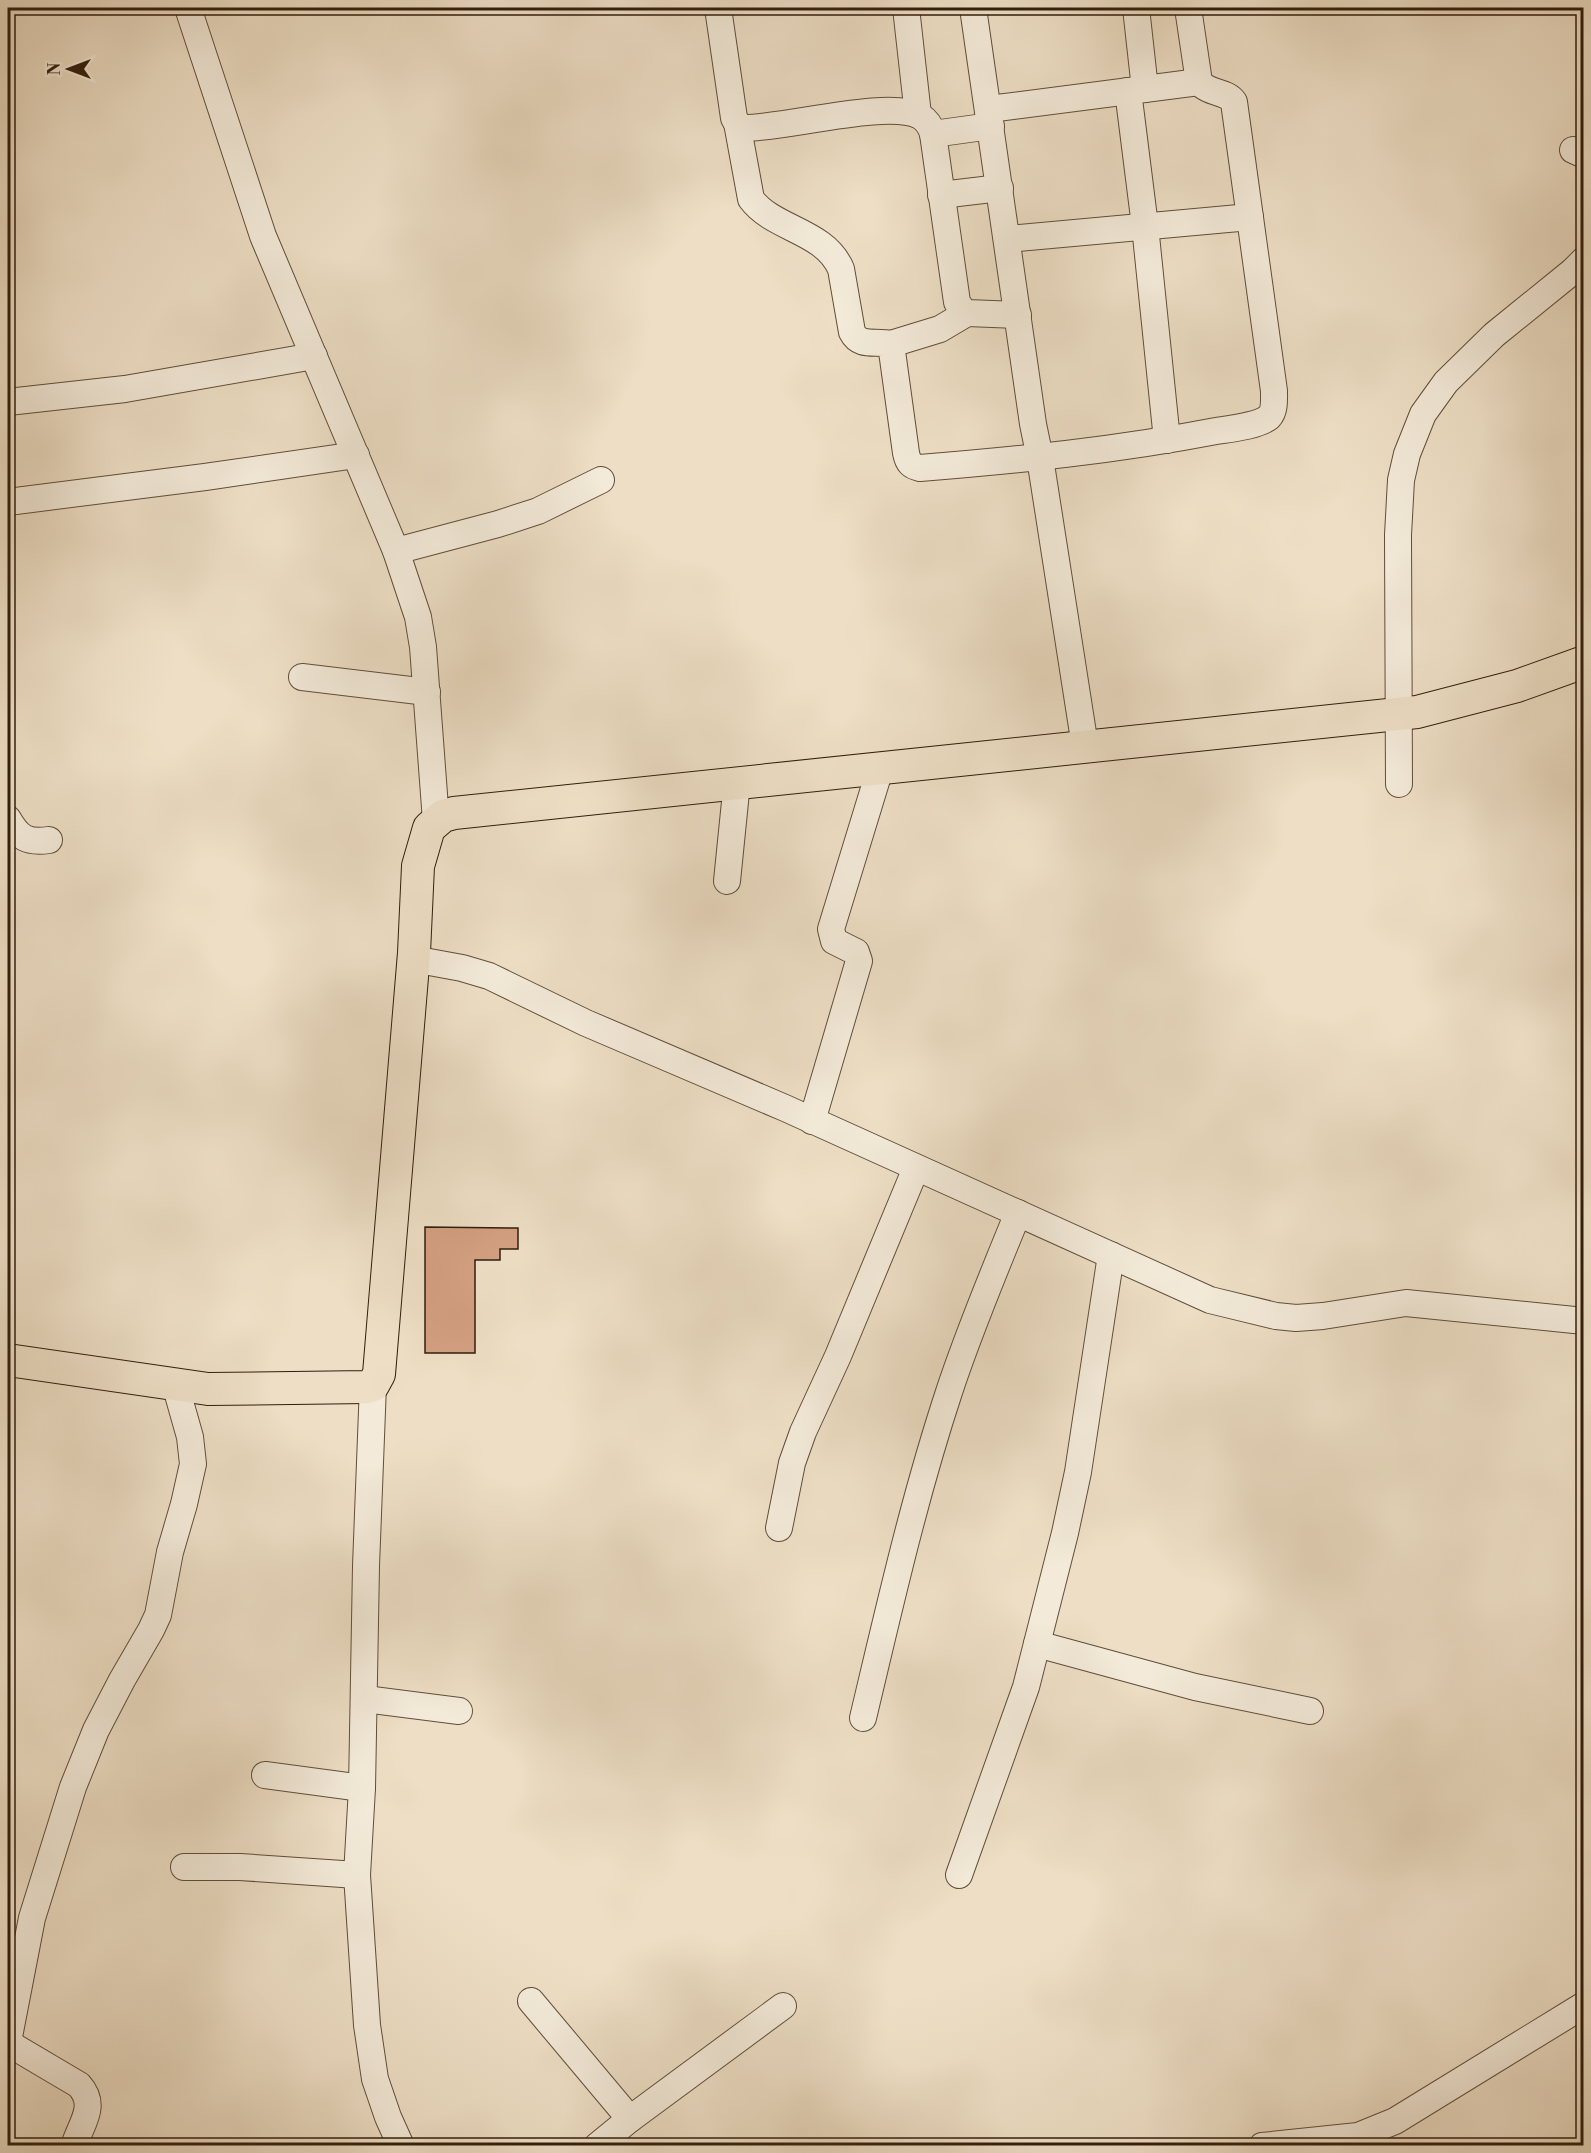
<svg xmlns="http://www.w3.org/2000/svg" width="1591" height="2153" font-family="'Libre Bodoni',serif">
<rect width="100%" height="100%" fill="#eddec5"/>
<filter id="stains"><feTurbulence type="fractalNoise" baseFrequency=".00333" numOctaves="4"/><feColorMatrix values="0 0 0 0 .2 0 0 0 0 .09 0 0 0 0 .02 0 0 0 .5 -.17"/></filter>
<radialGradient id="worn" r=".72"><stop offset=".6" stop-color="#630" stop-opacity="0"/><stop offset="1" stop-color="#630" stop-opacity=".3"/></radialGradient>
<polygon fill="#d3a082" stroke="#311e0c" stroke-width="1.5" points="425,1227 518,1228 518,1249 500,1249 500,1260 475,1260 475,1353 425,1353"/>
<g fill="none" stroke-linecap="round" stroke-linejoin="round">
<g stroke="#604e3a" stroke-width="28">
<g id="minor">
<polyline points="188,8 263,236 396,551 418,617 423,647 436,821"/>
<path d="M718 8 734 118 738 125 742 128C783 129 888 99 920 116 928 121 931 127 933 134L957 302 962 310 967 313 1018 315"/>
<polyline points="906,8 918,115"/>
<polyline points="973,8 1033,424 1040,458 1085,746"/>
<polyline points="1136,8 1145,89"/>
<polyline points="1128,91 1145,226 1167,440"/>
<polyline points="989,109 1199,82"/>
<path d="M737 123 751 199C774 230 824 230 841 269L852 332C860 348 876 340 891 344L906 453C908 463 911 466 920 468 1019 460 1118 450 1216 431 1229 429 1259 426 1269 417 1275 411 1274 399 1274 391L1234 102C1227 91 1209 94 1199 82L1188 8"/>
<polyline points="933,134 991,126"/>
<polyline points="1573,150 1584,155"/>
<polyline points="941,195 1000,188"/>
<polyline points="1007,239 1250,217"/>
<polyline points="891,344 940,329 967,313"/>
<polyline points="8,402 125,389 314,356"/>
<polyline points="8,502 205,477 356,455"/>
<polyline points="396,551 498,524 538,511 601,480"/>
<polyline points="302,677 427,692"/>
<polyline points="1399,784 1398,535 1401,480 1407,454 1423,414 1446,382 1494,335 1573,271 1584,260"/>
<path d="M8 819C19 838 27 843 49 840"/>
<polyline points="727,881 737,782"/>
<polyline points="413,959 462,968 489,976 586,1023 785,1108 1210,1300 1276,1316 1296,1318 1323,1316 1406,1303 1584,1321"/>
<polyline points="812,1121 859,961 856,952 834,941 831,929 880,769"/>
<polyline points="373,1385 366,1566 362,1788 357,1875 367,2025 375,2079 388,2117 401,2146"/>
<polyline points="779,1528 792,1463 803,1432 838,1356 916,1168"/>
<polyline points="1037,1644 1195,1687 1310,1711"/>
<polyline points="365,1699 459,1711"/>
<path d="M863 1718C889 1609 914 1498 949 1392 969 1331 994 1272 1018 1213"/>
<polyline points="265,1775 362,1788"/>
<polyline points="184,1867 240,1867 357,1875"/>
<polyline points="959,1875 1026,1687 1065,1533 1078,1472 1111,1255"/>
<polyline points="531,2001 630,2119"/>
<polyline points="8,2042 32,1918 73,1787 96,1730 122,1680 151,1630 158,1615 170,1552 184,1504 193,1464 190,1437 175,1384"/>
<path d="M8 2043 79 2085C98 2106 81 2123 74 2146"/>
<polyline points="597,2146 630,2119 783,2006"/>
<polyline points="1262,2146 1358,2136 1395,2121 1584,2005"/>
</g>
</g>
<g stroke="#311e0c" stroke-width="34">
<polyline id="major" points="8,1360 208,1389 368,1387 373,1385 379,1374 414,953 418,866 429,828 443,816 454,813 1417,712 1517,686 1584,662"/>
</g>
<use href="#minor" stroke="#f3ead9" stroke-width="26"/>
<use href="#major" stroke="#eddec5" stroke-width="32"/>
</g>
<rect width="1591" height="2153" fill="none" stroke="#eddec5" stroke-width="30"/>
<rect x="9" y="9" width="1573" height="2135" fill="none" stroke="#311e0c" stroke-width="3"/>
<rect x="15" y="15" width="1561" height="2123" fill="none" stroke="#311e0c" stroke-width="1.5"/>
<g transform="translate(69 69) rotate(270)" stroke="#f3ead9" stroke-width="4.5" paint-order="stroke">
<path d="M0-4.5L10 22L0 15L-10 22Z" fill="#311e0c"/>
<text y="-9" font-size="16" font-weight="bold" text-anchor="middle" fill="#311e0c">N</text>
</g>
<rect width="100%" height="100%" filter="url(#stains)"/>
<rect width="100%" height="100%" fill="url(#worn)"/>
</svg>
